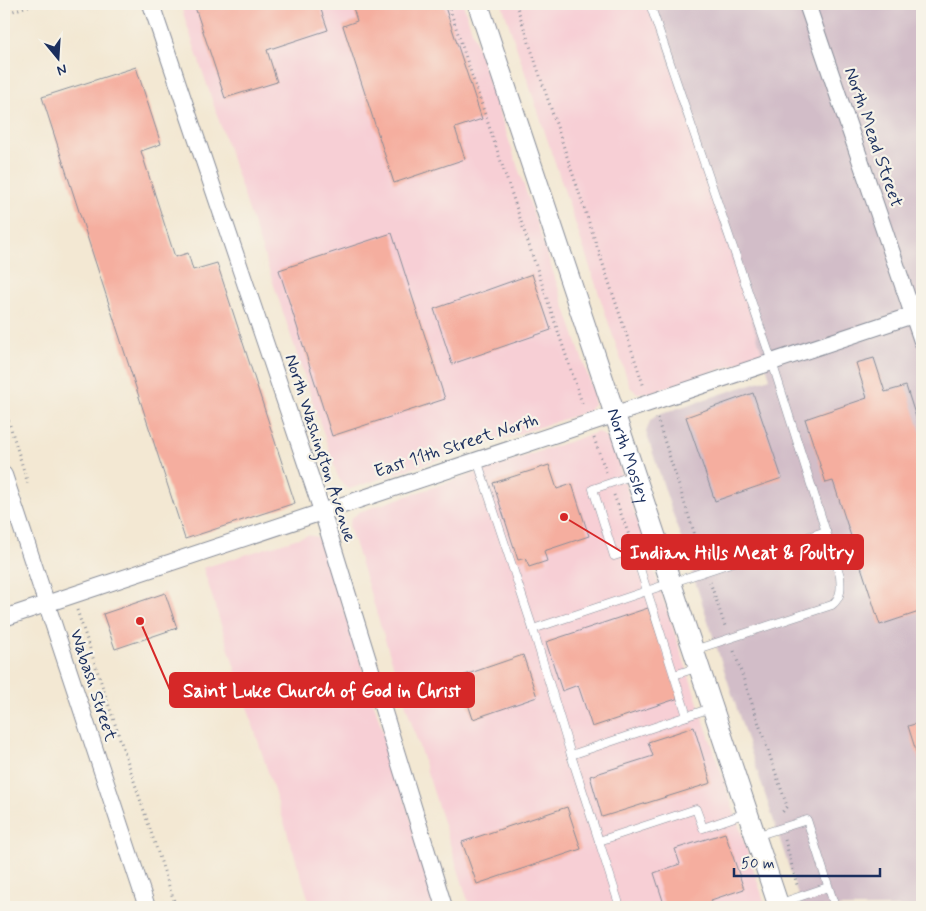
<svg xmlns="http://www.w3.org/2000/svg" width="926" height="911" font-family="Mynerve,sans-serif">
<rect width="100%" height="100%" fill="#f7f3e8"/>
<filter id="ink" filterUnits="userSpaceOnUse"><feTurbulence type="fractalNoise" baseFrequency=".02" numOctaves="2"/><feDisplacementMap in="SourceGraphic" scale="10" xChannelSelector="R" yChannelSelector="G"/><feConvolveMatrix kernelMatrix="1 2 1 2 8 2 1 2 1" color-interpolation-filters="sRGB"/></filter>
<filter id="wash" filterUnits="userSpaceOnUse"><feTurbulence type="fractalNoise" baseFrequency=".0096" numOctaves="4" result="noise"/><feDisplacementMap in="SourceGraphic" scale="20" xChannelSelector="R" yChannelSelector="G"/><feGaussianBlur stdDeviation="1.12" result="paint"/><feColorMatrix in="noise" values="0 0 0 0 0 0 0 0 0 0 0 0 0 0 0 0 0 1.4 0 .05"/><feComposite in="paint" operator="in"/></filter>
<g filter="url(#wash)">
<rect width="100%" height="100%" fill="#f3e8d3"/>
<g fill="#f7cfd5">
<polygon points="180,4 463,4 594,394 594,404 589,411 349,489 343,485 338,477"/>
<polygon points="502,4 651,4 763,355 649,393 637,393 630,387"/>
<polygon points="598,432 606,437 612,445 766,907 470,907 349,526 351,519 359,512"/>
<polygon points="308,535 317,537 324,548 439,907 311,907 203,568"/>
</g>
<polygon fill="#d2bdc8" points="651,4 922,4 922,907 802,907 646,432 650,421 657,415 770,378"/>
<g id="blocks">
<g fill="#f5ae9f">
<polygon points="194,4 319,4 328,30 267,50 277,82 225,98"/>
<polygon points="352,4 444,4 482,119 455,128 465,159 394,183 343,26 357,21"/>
<polygon points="136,67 161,144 141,151 175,257 188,253 193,270 217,263 295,503 185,539 42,97"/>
<polygon points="392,233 445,399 332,436 279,270"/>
<polygon points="532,274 551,330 452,364 434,309"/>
<polygon points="874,358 885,392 906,386 922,436 922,611 880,625 833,481 826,483 805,419 867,398 856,363"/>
<polygon points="753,393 782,478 715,501 686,417"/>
<polygon points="549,465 557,489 572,484 589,536 544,551 547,561 529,567 526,558 518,560 493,483"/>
<polygon points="165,593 177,628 115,649 103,614"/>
<polygon points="648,608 679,698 592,727 578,685 562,691 546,642"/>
<polygon points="523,655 537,697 473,719 459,677"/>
<polygon points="922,722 922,770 908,726"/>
<polygon points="694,727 711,783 602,817 590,776 653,756 648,742"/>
<polygon points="567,807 581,849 477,884 462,842"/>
<polygon points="725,833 744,889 711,900 714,907 665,907 654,873 680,864 675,849"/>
</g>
</g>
</g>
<g filter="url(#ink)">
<use href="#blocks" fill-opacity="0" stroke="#878c98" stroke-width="1"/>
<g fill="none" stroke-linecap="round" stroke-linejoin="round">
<g stroke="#878c98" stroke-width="9">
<g id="service">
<path d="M650 4 772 362 840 576C841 587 842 597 832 605L694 650"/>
<polyline points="477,460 533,629"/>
<polyline points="634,475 593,489 614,556 657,542"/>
<polyline points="634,550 687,716"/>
<polyline points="674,675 699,667"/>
<polyline points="711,708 571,755 533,629 826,531"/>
<polyline points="571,755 599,841 696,809 703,828 746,813"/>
<polyline points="756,836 807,820 835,907"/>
<polyline points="599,841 620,907"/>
<polyline points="778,904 828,887"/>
</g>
</g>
<g stroke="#878c98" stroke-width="18">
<g id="minor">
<polyline points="151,4 322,511 444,907"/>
<polyline points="807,4 922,341"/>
<polyline points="4,475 147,907"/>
<polyline points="4,618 922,312"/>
</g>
</g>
<g stroke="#878c98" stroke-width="22">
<g id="tertiary">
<path id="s1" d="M478 4 779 907"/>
</g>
</g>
<g stroke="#878c98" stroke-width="3" stroke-dasharray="1 4" stroke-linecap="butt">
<polyline points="448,4 583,406"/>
<polyline points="516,4 644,387"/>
<polyline points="4,14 34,4"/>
<polyline points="4,406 29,487"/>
<polyline points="657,418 703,560"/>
<polyline points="594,438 606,472"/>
<polyline points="614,495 630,538"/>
<polyline points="710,582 725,626"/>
<polyline points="77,610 176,907"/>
<polyline points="734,651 787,806 781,814"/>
<polyline points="785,840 797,885"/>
</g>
<use href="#service" stroke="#fff" stroke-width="8"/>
<use href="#minor" stroke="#fff" stroke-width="16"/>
<use href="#tertiary" stroke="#fff" stroke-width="20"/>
</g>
</g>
<g text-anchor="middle" stroke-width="4.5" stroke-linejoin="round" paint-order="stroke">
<g font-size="18" fill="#1b2f5e" stroke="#f7f3e8">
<text transform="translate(874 137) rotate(71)" y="6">North Mead Street</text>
<text transform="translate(456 445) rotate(-18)" y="6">East 11th Street North</text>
<text transform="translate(321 448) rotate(72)" y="6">North Washington Avenue</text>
<text dy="6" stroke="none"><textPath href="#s1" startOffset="476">North Mosley</textPath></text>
<text transform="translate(94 685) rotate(72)" y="6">Wabash Street</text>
</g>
</g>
<path fill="none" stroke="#d62828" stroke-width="2" d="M564 517L622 552M140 621L170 690"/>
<g fill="#d62828" stroke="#f7f3e8" stroke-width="2">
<circle cx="564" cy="517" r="5"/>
<circle cx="140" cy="621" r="5"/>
</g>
<g fill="#d62828" stroke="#d62828" stroke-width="2">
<rect x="622" y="535" width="241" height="34" rx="5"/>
<rect x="170" y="673" width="304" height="34" rx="5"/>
</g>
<g font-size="19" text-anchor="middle" font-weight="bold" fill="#fff">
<text x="742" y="559">Indian Hills Meat &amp; Poultry</text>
<text x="322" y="697">Saint Luke Church of God in Christ</text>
</g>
<rect width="926" height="911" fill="none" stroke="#f7f3e8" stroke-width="20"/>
<g transform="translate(58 58) rotate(162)" stroke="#f7f3e8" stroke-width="4" paint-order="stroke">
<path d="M0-4L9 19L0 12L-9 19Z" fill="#1b2f5e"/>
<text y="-8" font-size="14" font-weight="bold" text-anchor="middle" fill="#1b2f5e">N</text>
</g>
<path d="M734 868v8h146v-8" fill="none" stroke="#1b2f5e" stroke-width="2.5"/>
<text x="741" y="868" font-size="15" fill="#1b2f5e" stroke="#f7f3e8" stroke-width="4" paint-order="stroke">50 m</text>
</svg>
